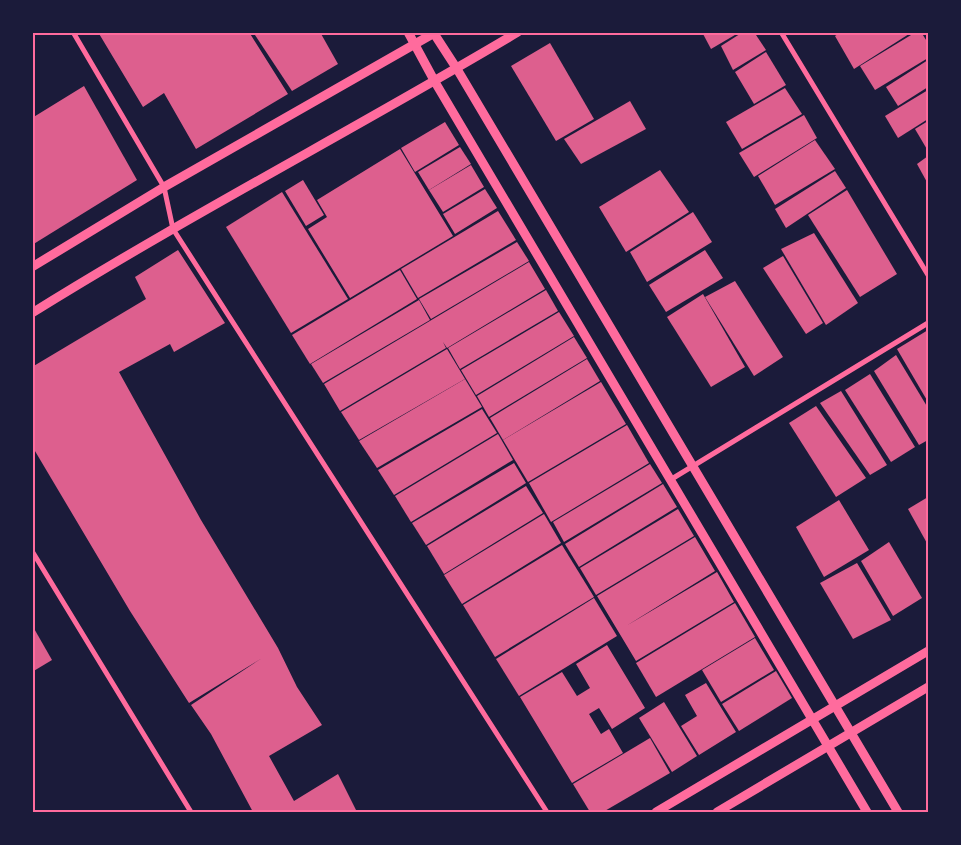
<svg xmlns="http://www.w3.org/2000/svg" width="961" height="845" font-family="Barlow,sans-serif">
<rect width="100%" height="100%" fill="#1b1b3a"/>
<g fill="#dd5f8e">
<polygon points="98,32 249,32 288,94 196,149 164,93 143,107"/>
<polygon points="253,32 320,32 338,64 292,91"/>
<polygon points="702,32 740,32 711,49"/>
<polygon points="743,32 754,32 766,50 733,70 721,46"/>
<polygon points="841,32 908,32 909,34 854,69 835,36"/>
<polygon points="916,32 921,32 928,43 928,58 875,90 860,66"/>
<polygon points="550,43 594,119 556,141 511,66"/>
<polygon points="766,52 786,85 754,104 735,72"/>
<polygon points="928,60 928,87 898,106 886,87"/>
<polygon points="84,86 137,180 32,245 32,118"/>
<polygon points="785,88 802,114 742,149 726,122"/>
<polygon points="928,90 928,119 898,138 885,116"/>
<polygon points="630,101 646,129 581,164 564,139"/>
<polygon points="804,115 817,138 754,177 739,153"/>
<polygon points="928,121 928,151 915,129"/>
<polygon points="445,122 459,145 415,172 401,148"/>
<polygon points="815,140 835,169 775,205 758,176"/>
<polygon points="460,147 471,164 429,190 418,172"/>
<polygon points="400,149 453,236 350,298 308,229 327,217 317,200"/>
<polygon points="928,156 928,184 917,164"/>
<polygon points="471,165 484,187 443,212 429,190"/>
<polygon points="660,170 689,212 626,252 599,207"/>
<polygon points="835,171 846,188 786,228 775,209"/>
<polygon points="303,180 324,215 306,226 285,191"/>
<polygon points="485,189 497,208 455,234 443,214"/>
<polygon points="847,190 897,274 860,297 808,215"/>
<polygon points="282,192 348,299 291,333 226,227"/>
<polygon points="498,211 516,240 418,298 401,269"/>
<polygon points="693,212 712,242 647,282 630,252"/>
<polygon points="814,233 858,303 826,325 781,249"/>
<polygon points="517,242 529,261 431,319 419,299"/>
<polygon points="178,250 225,323 174,352 170,344 119,372 201,520 278,648 297,687 322,725 269,756 294,801 338,774 357,812 253,812 211,734 191,705 262,658 189,703 130,611 32,446 32,367 146,299 135,277"/>
<polygon points="705,250 723,278 666,312 649,285"/>
<polygon points="783,256 823,323 806,334 763,268"/>
<polygon points="529,262 545,289 447,348 443,342 446,348 340,411 324,384"/>
<polygon points="400,270 417,299 310,364 292,335"/>
<polygon points="735,281 783,357 754,376 705,297"/>
<polygon points="546,290 558,311 460,369 448,348"/>
<polygon points="703,294 745,367 711,387 667,317"/>
<polygon points="419,300 430,320 323,383 311,364"/>
<polygon points="559,312 574,336 476,395 461,370"/>
<polygon points="928,330 928,402 897,349"/>
<polygon points="574,337 587,358 489,417 477,396"/>
<polygon points="447,349 465,379 359,440 341,412"/>
<polygon points="896,355 928,408 928,440 919,445 874,371"/>
<polygon points="587,359 600,381 503,440 490,418"/>
<polygon points="870,374 915,447 891,462 845,390"/>
<polygon points="465,379 482,407 377,468 359,441"/>
<polygon points="601,382 626,424 528,482 503,440"/>
<polygon points="841,391 887,465 870,475 820,403"/>
<polygon points="816,406 866,478 836,497 789,423"/>
<polygon points="482,409 497,433 394,495 378,470"/>
<polygon points="627,425 649,463 551,522 529,483"/>
<polygon points="498,434 513,460 411,522 395,496"/>
<polygon points="514,463 526,483 426,545 412,523"/>
<polygon points="650,464 662,483 564,542 553,522"/>
<polygon points="663,484 677,507 579,567 565,544"/>
<polygon points="526,486 543,513 444,574 427,546"/>
<polygon points="928,497 928,545 908,509"/>
<polygon points="839,500 869,550 824,577 796,527"/>
<polygon points="678,509 694,536 596,595 580,568"/>
<polygon points="544,514 561,543 462,604 444,575"/>
<polygon points="695,537 715,571 626,626 717,572 734,602 636,661 597,596"/>
<polygon points="889,542 922,598 893,616 861,561"/>
<polygon points="562,545 594,597 495,657 463,605"/>
<polygon points="857,563 891,620 853,639 820,583"/>
<polygon points="594,598 617,636 519,696 496,659"/>
<polygon points="735,603 755,637 656,697 636,663"/>
<polygon points="32,625 52,660 32,672"/>
<polygon points="755,638 774,670 721,702 702,670"/>
<polygon points="607,645 645,708 612,729 599,708 589,714 601,734 609,729 623,753 572,783 520,697 562,672 577,696 590,688 576,664"/>
<polygon points="776,671 792,698 739,731 722,704"/>
<polygon points="706,683 736,732 699,755 681,726 697,716 685,695"/>
<polygon points="664,702 697,756 672,772 639,718"/>
<polygon points="650,738 670,773 603,812 590,812 573,784"/>
</g>
<g fill="none" stroke-linecap="round" stroke-linejoin="round">
<g stroke="#ff6b9d" stroke-width="5">
<polyline points="73,32 164,187 173,229 547,812"/>
<polyline points="781,32 928,275"/>
<polyline points="670,480 928,323"/>
<polyline points="32,551 191,812"/>
</g>
<g stroke="#ff6b9d" stroke-width="9">
<polyline points="408,32 435,82 867,812"/>
<polyline points="433,32 457,69 898,812"/>
<polyline points="32,267 164,187 436,32"/>
<path d="M32 313C191 214 357 128 518 32"/>
<polyline points="656,812 928,651"/>
<polyline points="717,812 928,687"/>
</g>
</g>
<rect width="961" height="845" fill="none" stroke="#1b1b3a" stroke-width="68"/>
<rect x="34" y="34" width="893" height="777" fill="none" stroke="#ff6b9d" stroke-width="2"/>
</svg>
